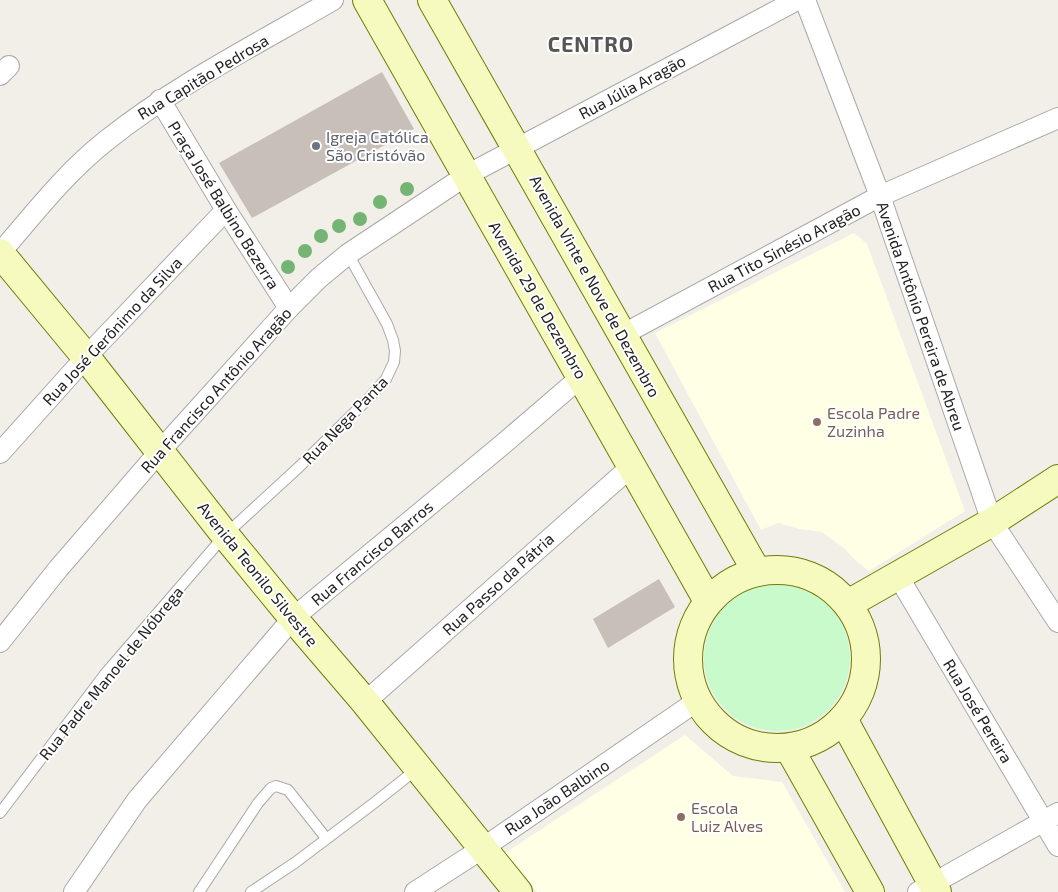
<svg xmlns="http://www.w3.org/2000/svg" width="1058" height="892" font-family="'Exo 2',sans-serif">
<rect width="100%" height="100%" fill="#f2efe9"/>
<g fill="#ffffe5">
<polygon points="854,233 867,244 965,511 869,571 856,561 845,549 822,532 800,529 778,523 761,530 655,333"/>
<polygon points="685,735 733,776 782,782 845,892 537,892 505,853"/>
</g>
<circle fill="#c8facc" cx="777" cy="658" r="73"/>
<g fill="#c7bfb8">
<polygon points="382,72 414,129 252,218 219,163"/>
<polygon points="659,579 675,607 608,648 593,619"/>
</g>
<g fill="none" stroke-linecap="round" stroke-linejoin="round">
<g stroke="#a9a9a9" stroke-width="12">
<g id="lane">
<polyline points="0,813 105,674 225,535 299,467 370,397 386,379 394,362 395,351 393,340 387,324 348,254"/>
<polyline points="199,892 258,803 271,788 276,786 288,790 326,838"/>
<polyline points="251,892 296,862 374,803 417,769"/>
</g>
</g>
<g stroke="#a9a9a9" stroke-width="22">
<g id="street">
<polyline points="805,0 880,196 992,522 1058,622"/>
<polyline points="0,75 9,66"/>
<polyline points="160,100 226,210 289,308"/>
<path d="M0 253C34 214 66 172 107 140 176 85 257 44 333 0"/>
<polyline points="622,335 880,196 1058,118"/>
<polyline points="0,453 86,357 226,210"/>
<polyline points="898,576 1058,846"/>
<polyline points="0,642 58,569 160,451 289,308 319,278 348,254 467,175 797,0"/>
<polyline points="365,702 632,466"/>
<polyline points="74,892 137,800 293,618 502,445 581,377"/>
<polyline points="415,892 483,848 697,701"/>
<polyline points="918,892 1058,813"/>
</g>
</g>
<g stroke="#707d05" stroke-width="30">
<g id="secondary">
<polyline points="367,0 708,601"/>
<polyline points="432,0 757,572"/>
<polyline points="0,253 86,357 225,535 293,618 365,702 518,892"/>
<circle cx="777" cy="659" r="89"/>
<polyline points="848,604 992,522 1058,479"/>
<polyline points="843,719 937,892"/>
<polyline points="789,748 870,892"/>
</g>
</g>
<use href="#lane" stroke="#fff" stroke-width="10"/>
<use href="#street" stroke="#fff" stroke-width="20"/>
<use href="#secondary" stroke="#f7fabf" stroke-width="28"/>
</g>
<g fill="#74b475">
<circle cx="407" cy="189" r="7"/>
<circle cx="380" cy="202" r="7"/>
<circle cx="360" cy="219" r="7"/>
<circle cx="339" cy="226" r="7"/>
<circle cx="321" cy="236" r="7"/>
<circle cx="305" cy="251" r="7"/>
<circle cx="288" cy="267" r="7"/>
</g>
<circle fill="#6b7280" stroke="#fff" stroke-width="2" cx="316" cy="146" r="5"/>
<g fill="#8d6e63" stroke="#fff" stroke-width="2">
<circle cx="817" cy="422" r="5"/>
<circle cx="681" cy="817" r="5"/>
</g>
<g text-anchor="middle" stroke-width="4" stroke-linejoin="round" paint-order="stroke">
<g font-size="16" fill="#222" stroke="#fff">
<text transform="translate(203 77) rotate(-31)" y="6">Rua Capitão Pedrosa</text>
<text transform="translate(632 87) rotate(-28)" y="6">Rua Júlia Aragão</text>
<text transform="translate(224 205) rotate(58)" y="6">Praça José Balbino Bezerra</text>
<text transform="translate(784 248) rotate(-28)" y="6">Rua Tito Sinésio Aragão</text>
<text transform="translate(595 286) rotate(61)" y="6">Avenida Vinte e Nove de Dezembro</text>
<text transform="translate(538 300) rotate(60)" y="6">Avenida 29 de Dezembro</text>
<text transform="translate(921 316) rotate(71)" y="6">Avenida Antônio Pereira de Abreu</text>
<text transform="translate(112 331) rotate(-47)" y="6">Rua José Gerônimo da Silva</text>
<text transform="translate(216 390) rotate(-48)" y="6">Rua Francisco Antônio Aragão</text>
<text transform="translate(345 420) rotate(-46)" y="6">Rua Nega Panta</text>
<text transform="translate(372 553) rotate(-40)" y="6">Rua Francisco Barros</text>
<text transform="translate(258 574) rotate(51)" y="6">Avenida Teonilo Silvestre</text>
<text transform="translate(498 584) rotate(-42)" y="6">Rua Passo da Pátria</text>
<text transform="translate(111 673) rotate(-51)" y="6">Rua Padre Manoel de Nóbrega</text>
<text transform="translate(978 711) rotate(59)" y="6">Rua José Pereira</text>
<text transform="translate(557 797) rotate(-34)" y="6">Rua João Balbino</text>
</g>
<g font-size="16" fill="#5b616d" stroke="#fff" text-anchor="start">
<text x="326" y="143">Igreja Católica<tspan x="326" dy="18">São Cristóvão</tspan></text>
</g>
<g font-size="16" fill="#785e54" stroke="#fff" text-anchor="start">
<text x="827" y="419">Escola Padre<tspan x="827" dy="18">Zuzinha</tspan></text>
<text x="691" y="814">Escola<tspan x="691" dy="18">Luiz Alves</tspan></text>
</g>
<g font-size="21" font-weight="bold" letter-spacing="1" fill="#555" stroke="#fff">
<text x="591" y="52">CENTRO</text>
</g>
</g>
</svg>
